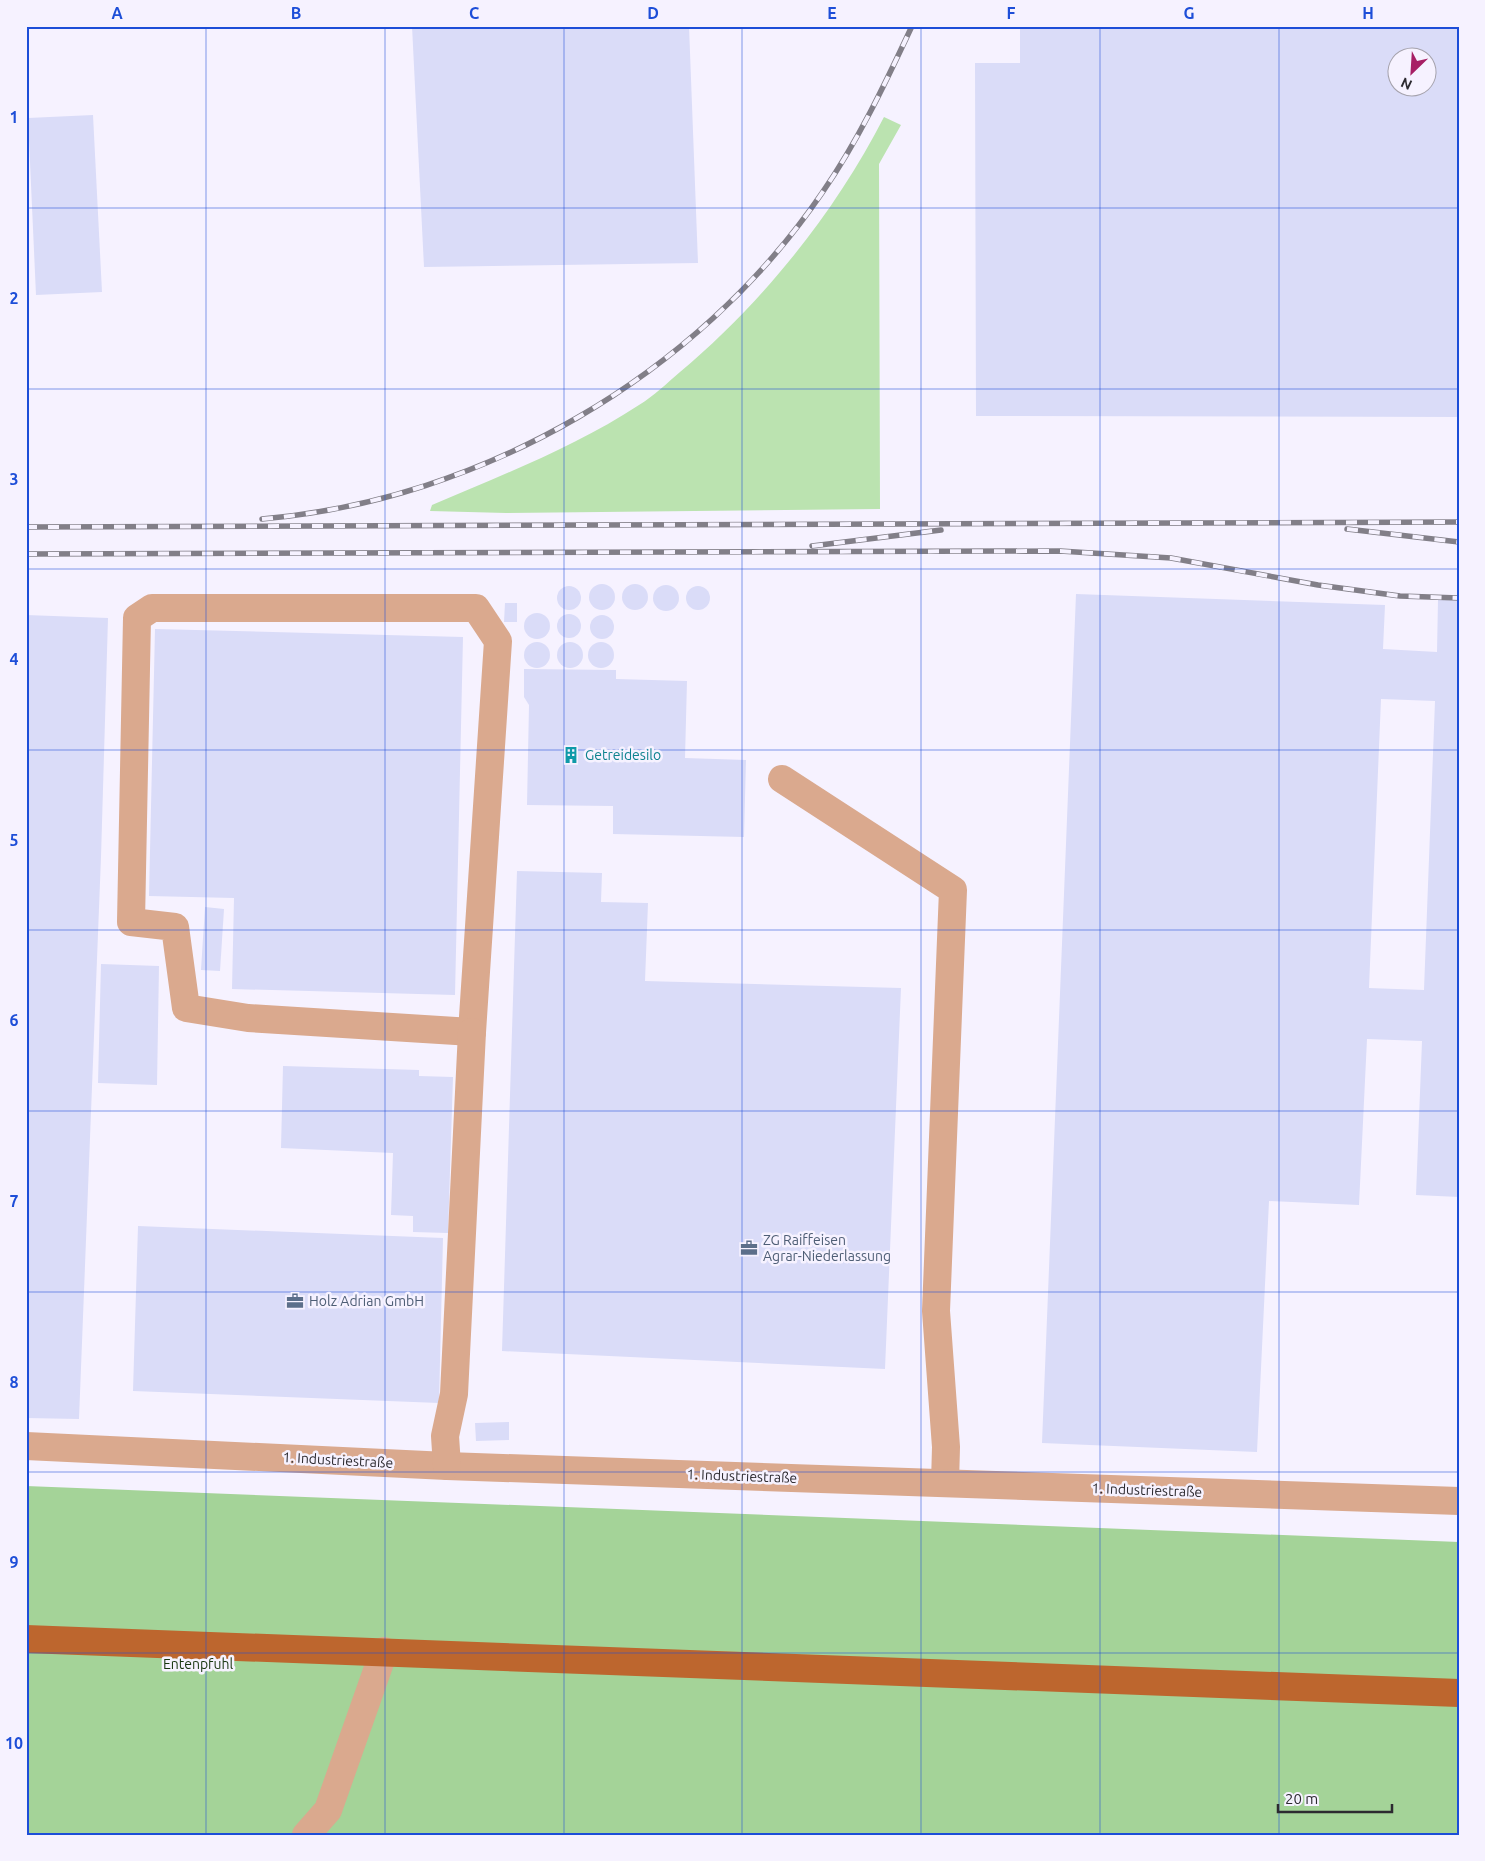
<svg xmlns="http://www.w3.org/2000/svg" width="1485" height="1861" font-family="Ubuntu,sans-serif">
<rect width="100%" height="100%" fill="#f6f2ff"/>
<path fill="#bbe3b0" d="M884 117 901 125 879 164 880 509 506 513 430 511 432 505C502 475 575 447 639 405 654 396 667 383 680 372 762 303 835 213 884 117Z"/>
<polygon fill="#a4d398" points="26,1486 1459,1542 1459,1835 26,1835"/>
<g fill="#dadcf8" fill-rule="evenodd">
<polygon points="412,26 689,26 698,263 424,267"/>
<path d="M1020 26H1459V417L976 416 975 63H1020ZM1398 58H1428V88H1398Z"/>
<polygon points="93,115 102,292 36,295 28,118"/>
<circle cx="602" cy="597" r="13"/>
<circle cx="635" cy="597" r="13"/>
<circle cx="666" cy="598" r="13"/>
<circle cx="698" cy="598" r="12"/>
<circle cx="569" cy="598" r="12"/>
<path d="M1076 594 1385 605 1383 649 1437 652 1438 600H1459V1197L1416 1195 1422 1041 1367 1039 1359 1205 1269 1201 1257 1452 1042 1443ZM1381 699 1435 701 1424 990 1369 988Z"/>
<polygon points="505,603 517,603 517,622 504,622"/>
<circle cx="537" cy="626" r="13"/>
<circle cx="569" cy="626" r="12"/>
<circle cx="602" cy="627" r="12"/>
<polygon points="26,615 108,618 101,857 79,1419 26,1418"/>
<polygon points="155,629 463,637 455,995 232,989 234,898 149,896"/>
<circle cx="601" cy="655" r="13"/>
<circle cx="537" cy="655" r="13"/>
<circle cx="570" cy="655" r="13"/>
<polygon points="524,669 616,670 616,679 687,681 685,758 746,760 744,837 613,834 613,806 527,805 529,705 524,697"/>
<polygon points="517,871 602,873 601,902 648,903 645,981 901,988 885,1369 502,1351"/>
<polygon points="205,907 224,909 220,971 201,970"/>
<polygon points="101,964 159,966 157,1085 98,1083"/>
<polygon points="283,1066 419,1070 419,1076 453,1077 448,1233 413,1232 413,1216 391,1215 393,1153 281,1148"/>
<polygon points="138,1226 443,1238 439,1403 133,1391"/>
<polygon points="509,1422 509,1440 476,1441 475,1423"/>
</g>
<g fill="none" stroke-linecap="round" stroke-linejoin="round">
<g stroke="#daa98e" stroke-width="28">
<polygon points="152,608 476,608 498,641 472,1032 248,1018 186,1008 175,927 131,922 137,618"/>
<polyline points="782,779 953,890 936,1311 946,1447 945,1483"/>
<polyline points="26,1446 447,1466 1459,1501"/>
<polyline points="447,1466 445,1436 454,1394 472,1032"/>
<polyline points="306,1835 328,1810 384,1651"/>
</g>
<polyline stroke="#bd662e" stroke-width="28" points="26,1639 1459,1693"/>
<g stroke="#827f88" stroke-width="5.5">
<g id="rail">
<path d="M262 519C482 500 697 376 822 193 858 141 885 84 912 26"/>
<polyline points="26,527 1459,522"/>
<polyline points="1347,529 1459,542"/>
<polyline points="812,546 941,530"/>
<polyline points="26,554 1060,551 1171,558 1318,585 1400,596 1459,598"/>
</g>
</g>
<use href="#rail" stroke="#f6f2ff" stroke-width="4" stroke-dasharray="11" stroke-linecap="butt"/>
</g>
<path fill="none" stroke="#1d4ed8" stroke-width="1" stroke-opacity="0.55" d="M206 26V1835M385 26V1835M564 26V1835M742 26V1835M921 26V1835M1100 26V1835M1279 26V1835M26 208H1459M26 389H1459M26 569H1459M26 750H1459M26 930H1459M26 1111H1459M26 1292H1459M26 1472H1459M26 1653H1459"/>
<defs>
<g id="building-bare" transform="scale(1.35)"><path d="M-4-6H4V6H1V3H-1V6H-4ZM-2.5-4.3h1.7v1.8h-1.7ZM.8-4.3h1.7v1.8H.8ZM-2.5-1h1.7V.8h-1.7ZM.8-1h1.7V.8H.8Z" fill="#0f9aa8" stroke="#f6f2ff" stroke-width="2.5" paint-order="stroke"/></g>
<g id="office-bare" transform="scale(1.35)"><path d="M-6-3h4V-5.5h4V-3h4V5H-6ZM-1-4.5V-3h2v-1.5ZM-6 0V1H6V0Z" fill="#5c6f8a" stroke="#f6f2ff" stroke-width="2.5" paint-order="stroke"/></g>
</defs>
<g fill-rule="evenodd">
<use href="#building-bare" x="571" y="755"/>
<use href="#office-bare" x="749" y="1248"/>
<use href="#office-bare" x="295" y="1301"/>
</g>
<g text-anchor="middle" stroke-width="5" stroke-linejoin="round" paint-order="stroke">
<g font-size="14" fill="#0d838f" stroke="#f6f2ff" text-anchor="start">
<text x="585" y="760">Getreidesilo</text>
</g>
<g font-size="14" fill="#4e5e75" stroke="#f6f2ff" text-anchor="start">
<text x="763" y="1245">ZG Raiffeisen<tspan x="763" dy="16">Agrar-Niederlassung</tspan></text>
<text x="309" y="1306">Holz Adrian GmbH</text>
</g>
<g font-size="14" fill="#2c2a30" stroke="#f6f2ff">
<text transform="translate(338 1460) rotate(3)" y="5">1. Industriestraße</text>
<text transform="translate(742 1476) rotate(2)" y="5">1. Industriestraße</text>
<text transform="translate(1147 1490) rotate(2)" y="5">1. Industriestraße</text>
</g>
<g font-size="14" fill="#17350e" stroke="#f6f2ff">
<text x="198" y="1669">Entenpfuhl</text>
</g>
</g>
<rect width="1485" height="1861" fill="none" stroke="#f6f2ff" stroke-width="55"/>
<g transform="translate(1412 72) rotate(205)"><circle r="24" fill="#f6f2ff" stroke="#a5a2ac"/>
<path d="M0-4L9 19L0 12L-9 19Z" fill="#a71f65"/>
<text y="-8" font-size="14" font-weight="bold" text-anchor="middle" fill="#2c2a30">N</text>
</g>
<path d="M1278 1804v8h114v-8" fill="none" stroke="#2c2a30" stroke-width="2.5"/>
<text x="1285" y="1804" font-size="15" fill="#2c2a30" stroke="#f6f2ff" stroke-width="4" paint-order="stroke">20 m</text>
<rect x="28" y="28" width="1430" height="1806" fill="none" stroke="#1d4ed8" stroke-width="2"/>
<g font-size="16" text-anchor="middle" font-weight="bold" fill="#1d4ed8">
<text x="117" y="19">A</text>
<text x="296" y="19">B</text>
<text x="474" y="19">C</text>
<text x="653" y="19">D</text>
<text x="832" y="19">E</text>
<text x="1011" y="19">F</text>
<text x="1189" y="19">G</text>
<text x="1368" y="19">H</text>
<text x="14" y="123">1</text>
<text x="14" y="304">2</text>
<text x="14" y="485">3</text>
<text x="14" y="665">4</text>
<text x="14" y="846">5</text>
<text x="14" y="1026">6</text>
<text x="14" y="1207">7</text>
<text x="14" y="1388">8</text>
<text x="14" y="1568">9</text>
<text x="14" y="1749">10</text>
</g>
</svg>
